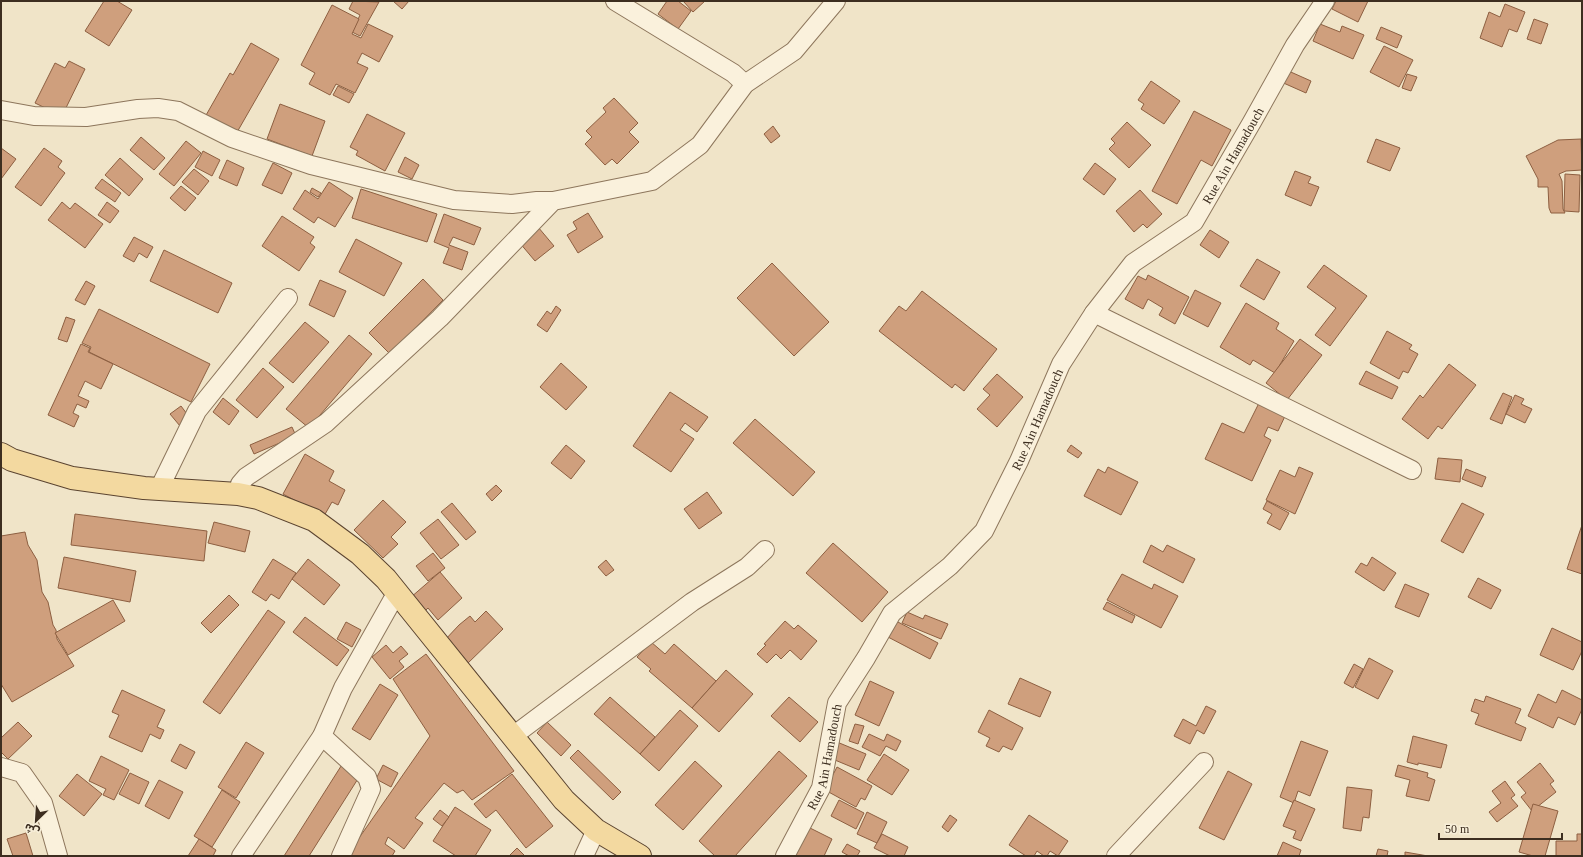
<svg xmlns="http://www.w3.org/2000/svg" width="1583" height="857" font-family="'Times New Roman','Noto Sans Arabic',serif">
<rect width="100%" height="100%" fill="#f0e4c8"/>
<g fill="#cf9f7d" stroke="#8d5f41">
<polygon points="104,1 117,1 132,10 109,46 85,31"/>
<polygon points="353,1 379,2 360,36 352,32 360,15 349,9"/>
<polygon points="393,1 409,1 402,9"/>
<polygon points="667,1 678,1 691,11 678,29 658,14"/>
<polygon points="683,1 705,1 693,12"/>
<polygon points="1336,1 1368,1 1358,22 1332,9"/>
<polygon points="1505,4 1525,12 1517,32 1509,29 1502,47 1480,38 1489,12 1500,17"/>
<polygon points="332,5 359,19 352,34 361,38 368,24 393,36 379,62 362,53 357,63 368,68 355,93 336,84 330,95 309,84 315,73 301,65"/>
<polygon points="1534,19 1548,24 1541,44 1527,39"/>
<polygon points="1320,24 1340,32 1342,26 1364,35 1353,59 1313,41"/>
<polygon points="1381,27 1402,36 1397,48 1376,39"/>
<polygon points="251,43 279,59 236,134 205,117 230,73 233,75"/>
<polygon points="1384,46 1413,60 1399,87 1370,72"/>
<polygon points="69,61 85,69 62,116 35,103 55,63 65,68"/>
<polygon points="1284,69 1311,81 1306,93 1279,81"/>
<polygon points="1407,74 1417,77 1411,91 1402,88"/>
<polygon points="1151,81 1180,101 1164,124 1141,109 1144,104 1138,100"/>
<polygon points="338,86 354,94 349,103 333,95"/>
<polygon points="614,98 638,123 629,132 639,142 617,164 612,159 605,165 585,144 592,137 586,131 606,112 603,108"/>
<polygon points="280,104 325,121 312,156 267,139"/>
<polygon points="1194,111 1231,130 1212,166 1201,160 1177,204 1152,191"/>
<polygon points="367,114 405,133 385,171 356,155 358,151 350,147"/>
<polygon points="1127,122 1151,145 1129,168 1109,149 1115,143 1111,139"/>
<polygon points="773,126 780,136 771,143 764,134"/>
<polygon points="141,137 165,158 154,170 130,150"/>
<polygon points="1376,139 1400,148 1390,171 1367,162"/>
<polygon points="1581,139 1582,170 1566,171 1559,174 1562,181 1563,209 1565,213 1551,213 1549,208 1548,187 1538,187 1538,179 1526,156 1558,140"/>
<polygon points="186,141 201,153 174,186 159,174"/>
<polygon points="1,148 16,159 1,179"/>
<polygon points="44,148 62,161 58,167 65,173 41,206 15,187"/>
<polygon points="203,151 220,160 212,176 195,167"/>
<polygon points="405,157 419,165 412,179 398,172"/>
<polygon points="120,158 143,179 129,196 105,175"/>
<polygon points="227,160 244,168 237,186 219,178"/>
<polygon points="273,163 292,173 282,194 262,185"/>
<polygon points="1095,163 1116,179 1104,195 1083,179"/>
<polygon points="194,169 209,181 198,195 182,182"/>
<polygon points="1295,171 1311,177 1308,183 1319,187 1311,206 1285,195"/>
<polygon points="1565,174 1580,175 1579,212 1564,211"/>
<polygon points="102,179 121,193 115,202 95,188"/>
<polygon points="329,182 353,198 335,227 318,217 314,223 293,209 305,190 318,199"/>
<polygon points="181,186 196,198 185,211 170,198"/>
<polygon points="312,188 321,193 318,197 310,192"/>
<polygon points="361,189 437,214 427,242 352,218"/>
<polygon points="1140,190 1162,214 1147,228 1143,224 1134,232 1116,211"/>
<polygon points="62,202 70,209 75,203 103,224 85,248 48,220"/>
<polygon points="107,202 119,211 110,223 98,215"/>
<polygon points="588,213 603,237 578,253 567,235 577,229 573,222"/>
<polygon points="444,214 481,228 474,245 453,237 449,245 468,252 462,270 443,263 449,248 434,242"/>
<polygon points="282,216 314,237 310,243 315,247 299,271 262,246"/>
<polygon points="538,227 554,246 535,261 519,242"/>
<polygon points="1210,230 1229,242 1219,258 1200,245"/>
<polygon points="134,237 153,247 147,258 139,253 134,262 123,256"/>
<polygon points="356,239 402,263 384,296 339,272"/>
<polygon points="164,250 232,283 218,313 150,281"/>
<polygon points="1257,259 1280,272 1264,300 1240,286"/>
<polygon points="772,263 829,322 794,356 737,298"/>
<polygon points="1324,265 1367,296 1330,346 1315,335 1336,308 1307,287"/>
<polygon points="1148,275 1189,297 1175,324 1159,315 1163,308 1148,299 1143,309 1125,299 1138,276 1146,280"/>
<polygon points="423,279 443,300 390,354 369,333"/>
<polygon points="320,280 346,291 334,317 309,305"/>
<polygon points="86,281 95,286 85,305 75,300"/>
<polygon points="1195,290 1221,303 1208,327 1183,314"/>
<polygon points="922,291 997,349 964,391 955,384 952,388 879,331 899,306 906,311"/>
<polygon points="1246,303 1279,323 1276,329 1294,341 1275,373 1253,360 1250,365 1220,347"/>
<polygon points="556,306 561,310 547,332 537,325 547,311 551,314"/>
<polygon points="99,309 210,364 191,402 89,352 91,347 82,343"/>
<polygon points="66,317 75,320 67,342 58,339"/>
<polygon points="305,322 329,342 293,383 269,363"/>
<polygon points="1387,331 1412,345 1409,349 1418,354 1408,373 1403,371 1399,379 1370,363"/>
<polygon points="349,335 372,354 309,428 286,409"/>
<polygon points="1300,339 1322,355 1287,400 1266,383"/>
<polygon points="81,344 90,348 88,352 113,364 101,389 85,381 78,396 89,401 86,408 77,404 73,413 79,416 74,427 48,415"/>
<polygon points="561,363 587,387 566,410 540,387"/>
<polygon points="1449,364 1476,385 1442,429 1438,426 1428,439 1402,419 1420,395 1423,398"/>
<polygon points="263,368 284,387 257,418 236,400"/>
<polygon points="1366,371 1398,387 1392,399 1359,384"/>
<polygon points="997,374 1023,397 997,427 977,409 990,395 983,389"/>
<polygon points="670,392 708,417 697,432 685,423 680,430 694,439 671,472 633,446"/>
<polygon points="1503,393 1512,397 1502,424 1490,419"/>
<polygon points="1515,395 1524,399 1521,404 1532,409 1525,423 1506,414"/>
<polygon points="223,398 239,411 229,425 213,412"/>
<polygon points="1260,401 1286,414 1278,431 1268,427 1264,436 1271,440 1252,481 1205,459 1222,423 1244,433"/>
<polygon points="181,406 190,418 180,426 170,414"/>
<polygon points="755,419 815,472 793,496 733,443"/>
<polygon points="292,427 296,436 254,454 250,445"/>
<polygon points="566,445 585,461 571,479 551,463"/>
<polygon points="1071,445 1082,453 1078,458 1067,451"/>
<polygon points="305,454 334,471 329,481 345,490 338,505 332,502 324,516 283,494"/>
<polygon points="1438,458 1462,460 1460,482 1435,479"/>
<polygon points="1108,467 1138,482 1121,515 1084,496 1098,469 1105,473"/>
<polygon points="1299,467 1313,473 1295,514 1266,500 1280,470 1295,477"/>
<polygon points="1466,469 1486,477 1482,487 1462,479"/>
<polygon points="496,485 502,491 492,501 486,494"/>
<polygon points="707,492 722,513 699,529 684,509"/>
<polygon points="383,500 406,522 391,537 398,544 383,558 354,530"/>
<polygon points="1267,501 1289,513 1280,530 1267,523 1272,514 1263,509"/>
<polygon points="452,503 476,532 466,540 441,512"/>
<polygon points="1462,503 1484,514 1463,553 1441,541"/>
<polygon points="75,514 207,531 204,561 71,545"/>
<polygon points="438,519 459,545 441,559 420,533"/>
<polygon points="214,522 250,531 245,552 208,543"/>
<polygon points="1582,525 1582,574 1567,569"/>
<polygon points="25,532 28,545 37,560 42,592 48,602 53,625 56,630 57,639 74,666 12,702 1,684 1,536"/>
<polygon points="833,543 888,592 862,622 806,573"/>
<polygon points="1151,545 1163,552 1167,545 1195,559 1183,583 1143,562"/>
<polygon points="433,553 445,568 428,581 416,566"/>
<polygon points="64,557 136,571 130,602 58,588"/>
<polygon points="1372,557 1396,573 1384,591 1355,572 1361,563 1367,566"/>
<polygon points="273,559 296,573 279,599 271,594 266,601 252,592"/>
<polygon points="308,559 340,585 324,605 292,579"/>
<polygon points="606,560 614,570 606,576 598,567"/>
<polygon points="440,572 462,598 438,620 428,608 423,613 410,598"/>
<polygon points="1122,574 1152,589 1154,584 1178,596 1161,628 1107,600"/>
<polygon points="1478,578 1501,590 1491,609 1468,597"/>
<polygon points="1405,584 1429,594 1419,617 1395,607"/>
<polygon points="229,595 239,605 211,633 201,623"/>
<polygon points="113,600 125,621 68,655 55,633"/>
<polygon points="1107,602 1135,616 1132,623 1103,609"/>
<polygon points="268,610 285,622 220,714 203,702"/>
<polygon points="486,611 503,629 467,664 444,641 459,625 470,616 475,622"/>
<polygon points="907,612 923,619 925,615 948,624 941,639 902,623"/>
<polygon points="305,617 349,650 337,666 293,632"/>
<polygon points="785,621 794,629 798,625 817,641 801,660 790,650 781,659 776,654 767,663 757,654 766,645 764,644"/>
<polygon points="896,621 938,643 930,659 888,637"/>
<polygon points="346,622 361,630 352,647 337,639"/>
<polygon points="1552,628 1582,642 1582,651 1573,670 1540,655"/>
<polygon points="651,642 665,654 674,644 716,681 692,708 649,671 651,669 637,657"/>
<polygon points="386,645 393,653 401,646 408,654 399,661 404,667 390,679 372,657"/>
<polygon points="426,654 514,771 472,800 463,790 457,793 444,783 415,818 423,823 404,849 388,837 385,844 395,851 392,856 347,856 359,838 430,736 393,679"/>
<polygon points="1369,658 1393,671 1378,699 1355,687"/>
<polygon points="1354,664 1363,669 1353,688 1344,683"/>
<polygon points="726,670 753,694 719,732 692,708"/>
<polygon points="1020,678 1051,692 1040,717 1008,704"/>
<polygon points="870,681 894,692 879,726 855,715"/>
<polygon points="380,684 398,695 370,740 352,729"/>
<polygon points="122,690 165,710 157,727 164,730 160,739 150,734 142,752 109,737 119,715 112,712"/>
<polygon points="1562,690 1582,700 1582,709 1575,725 1558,717 1553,728 1528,716 1538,694 1556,703"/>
<polygon points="1486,696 1521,709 1515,723 1526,728 1521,741 1475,724 1479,714 1471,711 1475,699 1484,702"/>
<polygon points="610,697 655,737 640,754 594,714"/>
<polygon points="789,697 818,722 800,742 771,716"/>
<polygon points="1206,706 1216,711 1204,734 1197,730 1190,744 1174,736 1183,719 1196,726"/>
<polygon points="680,710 698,726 659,771 640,754"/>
<polygon points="989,710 1023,728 1012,750 1003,746 999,752 986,746 990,738 978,732"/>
<polygon points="18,722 32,736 8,759 1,752 1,738"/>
<polygon points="547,722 571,745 561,756 537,733"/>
<polygon points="855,724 864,726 858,744 849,741"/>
<polygon points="869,734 884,741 887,734 901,741 896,751 886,746 880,756 862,747"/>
<polygon points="1413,736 1447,745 1441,768 1418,763 1418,765 1407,762"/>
<polygon points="1301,741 1328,751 1310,796 1298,791 1294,803 1280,797"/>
<polygon points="246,742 264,753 236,798 218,787"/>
<polygon points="837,742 866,754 859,770 830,758"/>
<polygon points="180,744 195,752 186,769 171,761"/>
<polygon points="578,750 621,792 613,800 570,758"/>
<polygon points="779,751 807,776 735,856 715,856 699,841"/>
<polygon points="884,754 909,770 892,795 867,780"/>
<polygon points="101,756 129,770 114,800 103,795 106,789 89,781"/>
<polygon points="695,761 722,786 683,830 655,805"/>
<polygon points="343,763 361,774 309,856 284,856"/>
<polygon points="1540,763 1554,781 1550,784 1556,792 1532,811 1521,797 1526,793 1517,782"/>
<polygon points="383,765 398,773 391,787 376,779"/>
<polygon points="1398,765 1428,773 1427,777 1435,780 1429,801 1406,796 1410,780 1395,776"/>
<polygon points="837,767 872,786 865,800 861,798 856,807 825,790"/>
<polygon points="1228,771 1252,784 1224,840 1199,828"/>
<polygon points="130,773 149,782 139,804 119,794"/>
<polygon points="77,774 102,794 84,816 59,796"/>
<polygon points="512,774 553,826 526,848 496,810 486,818 474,804"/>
<polygon points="159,780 183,792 169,819 145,806"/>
<polygon points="1505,781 1515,795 1511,798 1518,806 1497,822 1489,812 1501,803 1492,791"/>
<polygon points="1347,787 1372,790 1369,818 1363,817 1361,831 1343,828"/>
<polygon points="222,790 240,802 212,847 194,836"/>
<polygon points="839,800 864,813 856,829 831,816"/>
<polygon points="1294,800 1315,809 1301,841 1293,838 1296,831 1283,826"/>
<polygon points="1533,804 1558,811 1545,856 1533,856 1519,852"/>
<polygon points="455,807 491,830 475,856 456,856 433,841"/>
<polygon points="440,810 449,817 442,826 433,819"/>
<polygon points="867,812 887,822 877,843 857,834"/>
<polygon points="950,815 957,820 948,832 942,827"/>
<polygon points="1029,815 1068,841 1058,856 1050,851 1047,856 1044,856 1037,851 1034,856 1026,856 1009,845"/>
<polygon points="808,827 832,839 824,856 793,856"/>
<polygon points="26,833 33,856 13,856 7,839"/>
<polygon points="882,834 908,847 904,856 890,856 874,848"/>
<polygon points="1577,834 1582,834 1582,856 1556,856 1556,841 1577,841"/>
<polygon points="199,839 216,850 213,856 188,856"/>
<polygon points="1283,842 1301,850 1299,856 1277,856"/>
<polygon points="847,844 860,851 857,856 849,856 842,852"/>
<polygon points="517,848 525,856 509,856"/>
<polygon points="1378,849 1388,851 1387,856 1376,856"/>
<polygon points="1405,852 1428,856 1405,856"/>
</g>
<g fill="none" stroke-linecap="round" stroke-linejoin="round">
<g stroke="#8d765c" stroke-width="20">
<g id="minor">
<polyline points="615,1 733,73 745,84"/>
<polyline points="1,110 34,116 86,117 138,109 158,108 178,111 232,138 311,165 454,200 512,204 537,201 553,201"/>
<polyline points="1094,313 1412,470"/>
<polyline points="159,489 197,411 288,298"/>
<polyline points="238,494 240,484 246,477 326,423 440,318 553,201 652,181 700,145 745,84 794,51 836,1"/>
<polyline points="322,736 367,777 371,789 341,856"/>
<polyline points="513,736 692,602 747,567 765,550"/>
<polyline points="1,767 22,773 43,803 58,856"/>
<polyline points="241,856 322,736 343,688 397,592"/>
<polyline points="584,856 596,830"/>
<path id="s1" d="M785 856 821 788 837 703 866 658 892 613 950 566 984 531 1019 461 1061 364 1094 313 1133 263 1194 222 1252 122 1295 45 1325 1"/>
<polyline points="1116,856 1204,762"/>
</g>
</g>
<g stroke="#5b4430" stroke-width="24">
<polyline id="primary" points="1,454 12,460 72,478 144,488 238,494 258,498 314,520 360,554 386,579 564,800 596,830 640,856"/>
</g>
<use href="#minor" stroke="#faf1dc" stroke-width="18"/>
<use href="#primary" stroke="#f3d9a0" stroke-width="22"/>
</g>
<g text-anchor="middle" stroke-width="3" stroke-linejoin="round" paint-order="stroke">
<g font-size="13" fill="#3d2e20" stroke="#f7eed8">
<text dy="5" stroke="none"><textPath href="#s1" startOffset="851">Rue Ain Hamadouch</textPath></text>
<text dy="5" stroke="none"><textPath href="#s1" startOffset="516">Rue Ain Hamadouch</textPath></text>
<text dy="5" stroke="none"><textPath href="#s1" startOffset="108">Rue Ain Hamadouch</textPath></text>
</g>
</g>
<rect width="1583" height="857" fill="none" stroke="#3d2e20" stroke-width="4"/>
<g transform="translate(36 821) rotate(205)" stroke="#f7eed8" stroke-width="3" paint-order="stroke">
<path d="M0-3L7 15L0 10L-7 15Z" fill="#3d2e20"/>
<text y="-6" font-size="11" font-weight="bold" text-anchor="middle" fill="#3d2e20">ش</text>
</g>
<path d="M1439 833v6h123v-6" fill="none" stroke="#3d2e20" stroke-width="2"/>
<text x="1445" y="833" font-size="12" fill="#3d2e20" stroke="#f7eed8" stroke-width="3" paint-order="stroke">50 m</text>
</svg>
